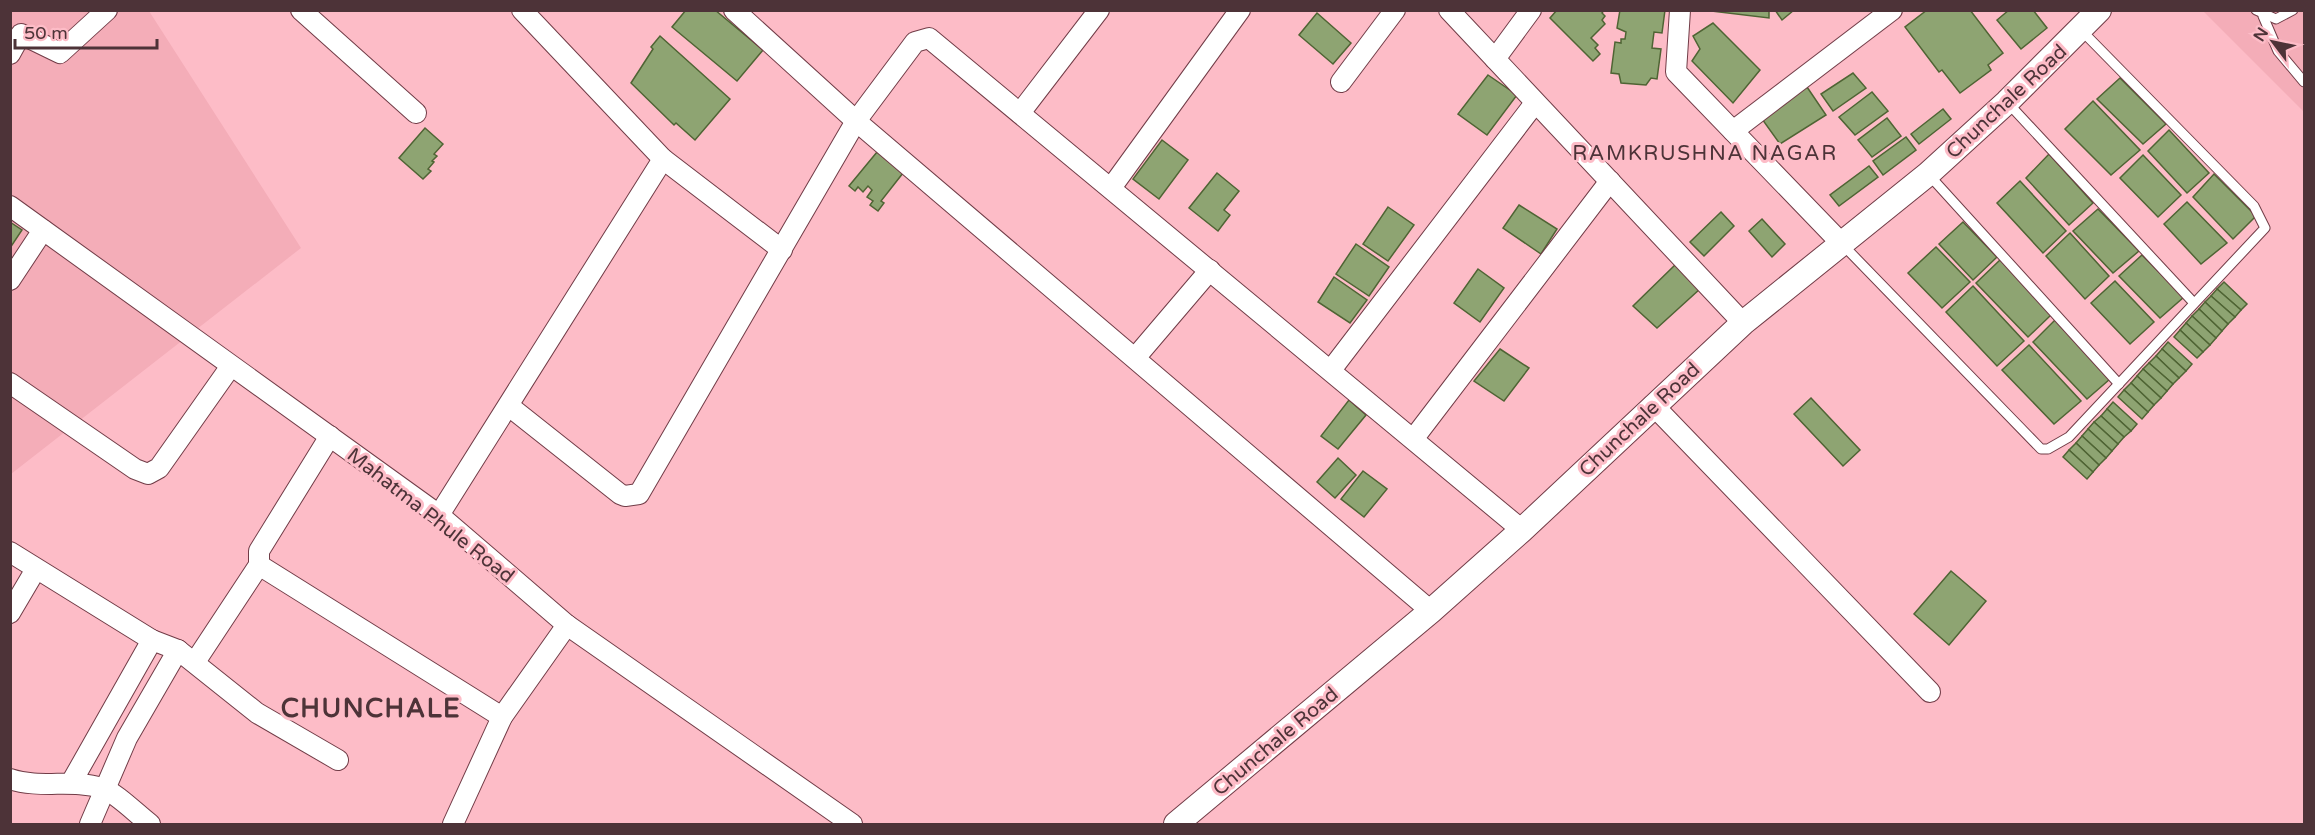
<svg xmlns="http://www.w3.org/2000/svg" width="2315" height="835" font-family="'Varela Round',sans-serif">
<rect width="100%" height="100%" fill="#fdbcc7"/>
<g fill="#f4adb8">
<polygon points="11,11 149,11 301,248 11,474"/>
<polygon points="2203,11 2304,11 2304,112"/>
</g>
<g fill="#8ea472" stroke="#4f6434" stroke-width="1.5">
<polygon points="686,10 715,10 763,50 737,81 672,27"/>
<polygon points="1557,10 1604,10 1602,13 1605,16 1602,20 1605,24 1591,38 1598,45 1595,48 1600,54 1593,61 1550,18"/>
<polygon points="1620,10 1665,10 1662,33 1654,32 1652,48 1661,49 1657,79 1651,78 1646,85 1621,83 1619,74 1611,73 1615,42 1621,43 1621,39 1625,39 1626,32 1617,28"/>
<polygon points="1703,10 1769,10 1769,18"/>
<polygon points="1775,10 1794,10 1782,20"/>
<polygon points="1927,10 1970,10 2003,53 1988,65 1991,70 1960,93 1942,70 1939,72 1905,27"/>
<polygon points="2009,10 2033,10 2047,28 2021,49 1997,20"/>
<polygon points="1317,13 1351,43 1333,64 1299,35"/>
<polygon points="1713,23 1760,70 1733,103 1692,61 1700,49 1693,36"/>
<polygon points="660,36 730,99 695,140 676,123 674,125 631,83 653,49 651,47"/>
<polygon points="1853,73 1866,88 1833,111 1821,94"/>
<polygon points="1488,75 1517,95 1487,135 1458,114"/>
<polygon points="2120,78 2166,124 2143,144 2097,99"/>
<polygon points="1807,87 1826,115 1780,144 1762,119"/>
<polygon points="1872,92 1888,111 1855,135 1839,117"/>
<polygon points="2093,101 2140,150 2111,175 2065,129"/>
<polygon points="1943,109 1951,119 1919,144 1911,134"/>
<polygon points="1887,118 1901,136 1872,157 1858,140"/>
<polygon points="425,128 443,144 434,154 437,156 432,161 434,162 428,169 431,171 423,179 399,158"/>
<polygon points="2169,130 2209,173 2187,193 2148,151"/>
<polygon points="1906,137 1916,150 1883,175 1873,161"/>
<polygon points="1162,140 1188,160 1159,199 1133,179"/>
<polygon points="877,152 903,173 881,201 884,203 878,211 870,205 873,201 867,197 872,190 868,186 863,192 858,187 855,191 849,186"/>
<polygon points="2049,154 2093,203 2069,225 2026,178"/>
<polygon points="2143,155 2181,195 2158,217 2120,178"/>
<polygon points="1869,166 1878,177 1839,206 1830,195"/>
<polygon points="1217,173 1239,191 1224,210 1230,215 1218,231 1189,208"/>
<polygon points="2214,174 2256,216 2233,239 2193,197"/>
<polygon points="2020,181 2066,231 2043,253 1997,203"/>
<polygon points="2187,202 2227,243 2201,264 2164,224"/>
<polygon points="1519,205 1557,229 1541,254 1503,228"/>
<polygon points="1388,207 1414,225 1388,261 1363,244"/>
<polygon points="2098,209 2139,251 2113,273 2073,231"/>
<polygon points="1721,212 1734,226 1704,256 1690,242"/>
<polygon points="1762,219 1785,244 1772,257 1749,231"/>
<polygon points="10,222 22,230 10,248"/>
<polygon points="1963,222 1997,257 1973,280 1939,244"/>
<polygon points="2070,233 2109,276 2085,299 2046,256"/>
<polygon points="1356,244 1389,267 1369,296 1336,274"/>
<polygon points="1936,247 1970,282 1942,308 1908,273"/>
<polygon points="2142,255 2184,297 2160,318 2119,276"/>
<polygon points="2001,259 2051,315 2028,337 1976,283"/>
<polygon points="1676,264 1701,288 1657,328 1633,306"/>
<polygon points="1478,269 1504,288 1480,322 1454,303"/>
<polygon points="1334,277 1367,300 1350,323 1318,302"/>
<polygon points="2115,281 2154,322 2130,344 2091,303"/>
<polygon points="2224,282 2247,304 2241,310 2217,289"/>
<polygon points="1973,286 2024,341 1997,366 1946,312"/>
<polygon points="2217,289 2241,310 2235,317 2211,296"/>
<polygon points="2211,296 2235,317 2228,324 2205,302"/>
<polygon points="2205,302 2228,324 2222,331 2199,309"/>
<polygon points="2199,309 2222,331 2216,338 2192,316"/>
<polygon points="2192,316 2216,338 2210,345 2186,323"/>
<polygon points="2055,320 2110,379 2087,399 2033,342"/>
<polygon points="2186,323 2210,345 2203,352 2180,330"/>
<polygon points="2180,330 2203,352 2197,358 2174,337"/>
<polygon points="2168,342 2192,364 2186,371 2162,349"/>
<polygon points="2029,345 2081,401 2054,424 2002,370"/>
<polygon points="1500,349 1529,368 1504,401 1474,381"/>
<polygon points="2162,349 2186,371 2179,378 2156,356"/>
<polygon points="2156,356 2179,378 2173,384 2149,363"/>
<polygon points="2149,363 2173,384 2167,391 2143,369"/>
<polygon points="2143,369 2167,391 2161,398 2137,376"/>
<polygon points="2137,376 2161,398 2154,405 2131,383"/>
<polygon points="2131,383 2154,405 2148,412 2124,390"/>
<polygon points="2124,390 2148,412 2142,419 2118,397"/>
<polygon points="1811,398 1860,450 1843,466 1794,414"/>
<polygon points="1349,400 1366,415 1338,449 1321,436"/>
<polygon points="2113,402 2137,424 2131,431 2107,409"/>
<polygon points="2107,409 2131,431 2124,437 2101,416"/>
<polygon points="2101,416 2124,437 2118,444 2094,422"/>
<polygon points="2094,422 2118,444 2112,451 2088,429"/>
<polygon points="2088,429 2112,451 2106,458 2082,436"/>
<polygon points="2082,436 2106,458 2099,465 2076,443"/>
<polygon points="2076,443 2099,465 2093,472 2069,450"/>
<polygon points="2069,450 2093,472 2087,479 2063,457"/>
<polygon points="1338,458 1356,475 1335,498 1317,482"/>
<polygon points="1363,471 1387,489 1364,517 1341,499"/>
<polygon points="1951,571 1986,601 1949,645 1914,614"/>
</g>
<g fill="none" stroke-linecap="round" stroke-linejoin="round">
<g stroke="#713c47" stroke-width="11">
<g id="service">
<polyline points="2256,10 2276,19 2293,10"/>
<polyline points="2263,16 2278,51 2304,82"/>
<polyline points="2007,102 2193,302"/>
<polyline points="1929,175 2119,384"/>
<polyline points="1843,245 2041,449 2048,449 2069,437 2265,228 2254,206 2081,30"/>
</g>
</g>
<g stroke="#713c47" stroke-width="22">
<g id="minor">
<polyline points="301,10 416,113"/>
<polyline points="522,10 663,159 782,250"/>
<polyline points="734,10 856,121 1431,611"/>
<polyline points="1449,10 1743,323"/>
<polyline points="1680,10 1676,72 1843,245"/>
<polyline points="10,54 21,34 60,53 107,10"/>
<polyline points="1495,59 1531,10"/>
<polyline points="1341,82 1395,10"/>
<polyline points="1020,113 1099,10"/>
<polyline points="1733,131 1892,10"/>
<polyline points="1111,188 1240,10"/>
<polyline points="10,206 439,515 567,625 852,824"/>
<polyline points="10,280 43,230"/>
<polyline points="1135,358 1210,270"/>
<polyline points="1331,370 1535,103"/>
<polyline points="10,383 135,469 148,474 159,468 231,366"/>
<polyline points="1653,405 1930,692"/>
<polyline points="509,406 620,494 625,496 639,494 856,121 915,42 929,38 1522,530"/>
<polyline points="1414,438 1610,181"/>
<polyline points="439,515 663,159"/>
<polyline points="10,552 152,640 178,650 257,713 338,760"/>
<polyline points="259,565 502,717"/>
<polyline points="10,613 36,569"/>
<polyline points="195,662 259,565 259,551 330,436"/>
<path d="M10 779C40 789 72 779 102 788 115 792 138 815 150 824"/>
<polyline points="71,783 152,640"/>
<polyline points="90,824 127,738 178,650"/>
<polyline points="453,824 502,717 567,625"/>
</g>
</g>
<g stroke="#713c47" stroke-width="26">
<polyline id="tertiary" points="1176,824 1431,611 1522,530 1743,323 1928,174 2007,102 2099,10"/>
</g>
<use href="#service" stroke="#fff" stroke-width="9"/>
<use href="#minor" stroke="#fff" stroke-width="20"/>
<use href="#tertiary" stroke="#fff" stroke-width="24"/>
</g>
<g text-anchor="middle" stroke-width="6" stroke-linejoin="round" paint-order="stroke">
<g font-size="20" fill="#4d3338" stroke="#fdbcc7">
<text transform="translate(2006 101) rotate(-43)" y="7">Chunchale Road</text>
<text transform="translate(1639 419) rotate(-43)" y="7">Chunchale Road</text>
<text transform="translate(431 515) rotate(38)" y="7">Mahatma Phule Road</text>
<text transform="translate(1275 741) rotate(-40)" y="7">Chunchale Road</text>
</g>
<g font-size="21" letter-spacing="1.5" fill="#4d3338" stroke="#fdbcc7">
<text x="1705" y="160">RAMKRUSHNA NAGAR</text>
</g>
<g font-size="26" font-weight="bold" letter-spacing="1.5" fill="#4d3338" stroke="#fdbcc7">
<text x="371" y="717">CHUNCHALE</text>
</g>
</g>
<rect width="2315" height="835" fill="none" stroke="#4d3338" stroke-width="24"/>
<g transform="translate(2273 42) rotate(302)" stroke="#fdbcc7" stroke-width="4.5" paint-order="stroke">
<path d="M0-4.5L10 22L0 15L-10 22Z" fill="#4d3338"/>
<text y="-9" font-size="16" font-weight="bold" text-anchor="middle" fill="#4d3338">N</text>
</g>
<path d="M15 39v9h142v-9" fill="none" stroke="#4d3338" stroke-width="3"/>
<text x="24" y="39" font-size="18" fill="#4d3338" stroke="#fdbcc7" stroke-width="4.5" paint-order="stroke">50 m</text>
</svg>
